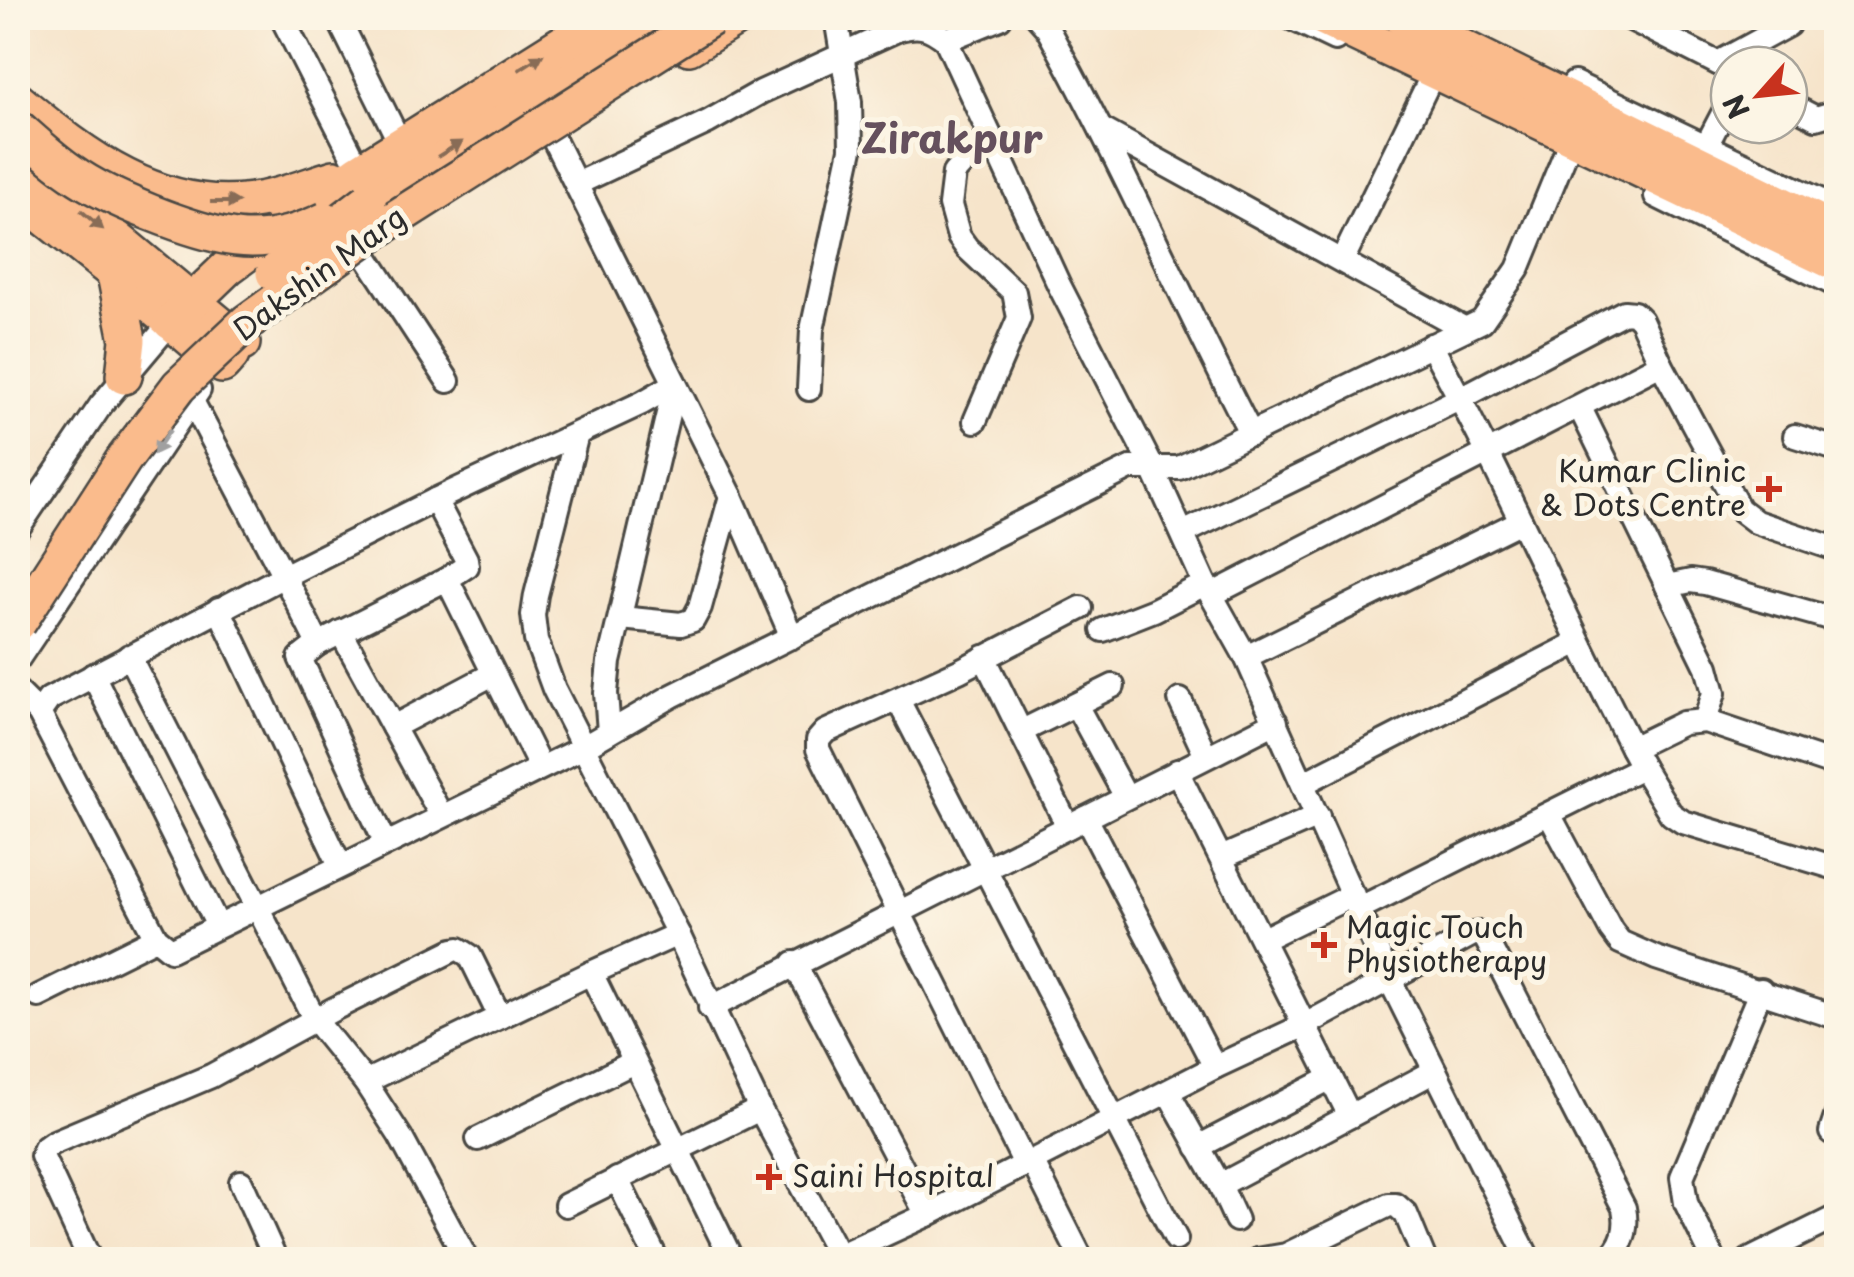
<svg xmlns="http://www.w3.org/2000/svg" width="1854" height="1277" font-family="'Playpen Sans',sans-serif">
<rect width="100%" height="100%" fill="#fcf5e5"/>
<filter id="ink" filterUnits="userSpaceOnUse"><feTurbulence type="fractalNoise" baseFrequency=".01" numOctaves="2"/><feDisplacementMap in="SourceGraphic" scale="20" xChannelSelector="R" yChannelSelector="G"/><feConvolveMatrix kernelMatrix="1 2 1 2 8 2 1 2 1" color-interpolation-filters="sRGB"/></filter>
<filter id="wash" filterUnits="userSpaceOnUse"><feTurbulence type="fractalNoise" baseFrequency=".0048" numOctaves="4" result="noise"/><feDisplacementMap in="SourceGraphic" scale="40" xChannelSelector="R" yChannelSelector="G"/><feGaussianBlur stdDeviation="2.25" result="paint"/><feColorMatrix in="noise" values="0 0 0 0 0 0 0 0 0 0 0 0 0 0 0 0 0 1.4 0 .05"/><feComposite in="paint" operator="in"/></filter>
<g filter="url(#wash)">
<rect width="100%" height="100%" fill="#f6e4ca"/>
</g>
<g filter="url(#ink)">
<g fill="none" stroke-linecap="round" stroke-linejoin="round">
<g stroke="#494743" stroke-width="28">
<g id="minor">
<polyline points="282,18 360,171"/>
<polyline points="338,18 400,143"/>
<path d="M1038 18 1047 28C1121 161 1181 299 1251 434"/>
<polyline points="1291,18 1335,39"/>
<polyline points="1629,18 1729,69"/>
<polyline points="946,40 1000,18"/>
<polyline points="1718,63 1788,25 1789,18"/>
<polyline points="1574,83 1836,208"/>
<polyline points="1789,104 1816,118 1836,112"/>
<polyline points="1101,129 1465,329"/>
<polyline points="551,134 731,496 792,637"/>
<polyline points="1706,146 1729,102"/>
<path d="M576 184 708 122 761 92 897 30C918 23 929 26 946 40L1059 285 1153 469 1205 584 1246 657 1390 980 1529 1260"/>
<polyline points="1656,196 1836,285"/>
<polyline points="364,253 448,381"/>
<polyline points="1342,261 1428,84"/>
<path d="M1431 345C1504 476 1563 615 1632 748"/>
<polyline points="809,389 812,330 851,149 850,102 836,18"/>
<polyline points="191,399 284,576 435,500 642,403 675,384"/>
<polyline points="1580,408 1707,667 1714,693 1705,721"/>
<polyline points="975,421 1019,318 1014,292 967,248 959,237 950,205 954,173 989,134"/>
<polyline points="577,434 536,595 533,615 536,640 554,689 678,934 760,1109 841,1260"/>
<polyline points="1795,436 1836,449"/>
<polyline points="435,500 466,559 467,566 447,579 540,767"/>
<polyline points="18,528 101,405 171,322"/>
<polyline points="1183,533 1461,398 1624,312 1634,313 1641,320 1661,364 1739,509 1756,522 1836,549"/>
<polyline points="1667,586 1691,581 1705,583 1836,620"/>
<polyline points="1213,594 1661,364"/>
<polyline points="219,609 340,865"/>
<polyline points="621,618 681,624 693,620 700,607 731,496"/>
<polyline points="1103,630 1154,610 1205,584"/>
<polyline points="341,632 441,815"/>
<polyline points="129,656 315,1020 365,1082 400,1136 467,1260"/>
<polyline points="984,657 1068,827"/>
<polyline points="1246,657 1521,521"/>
<polyline points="18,659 199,390"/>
<polyline points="93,675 218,926"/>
<polyline points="18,692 39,713 156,938 171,950 582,748 672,696 1130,468 1179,468 1482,321 1518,269 1577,125"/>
<polyline points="898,700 1176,1239"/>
<polyline points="1180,700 1206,756"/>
<polyline points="1076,705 1126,797"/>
<polyline points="39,713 49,699 284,576 318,644"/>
<polyline points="393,727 493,674"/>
<polyline points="1022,731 1113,686"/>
<polyline points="609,732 606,693 609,662 675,384"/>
<polyline points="1642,767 1671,814 1683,822 1836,868"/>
<polyline points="1177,771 1350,1116"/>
<polyline points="1304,783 1577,643"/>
<polyline points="1549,814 1611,930 1620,942 1656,958 1836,1017"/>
<polyline points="1086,818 1215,1067"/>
<polyline points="385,842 300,658 318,644 447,579"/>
<polyline points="1223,857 1318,816"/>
<polyline points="1358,909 1642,767 1632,748 1683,723 1705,721 1836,765"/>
<polyline points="678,934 591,973 732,1260"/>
<polyline points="1263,939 1353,895"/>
<polyline points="794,963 927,1215"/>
<polyline points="39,996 156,938"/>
<polyline points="710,1008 1276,722"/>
<polyline points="365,1082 591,973"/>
<polyline points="1168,1092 1220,1185 1435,1071"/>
<polyline points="1831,1132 1836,1117"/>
<polyline points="478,1139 634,1062"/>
<polyline points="1198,1147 1331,1078"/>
<polyline points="1032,1161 1082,1260"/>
<polyline points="1026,1166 818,749 818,740 825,732 959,671 1081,608"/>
<polyline points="617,1179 657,1260"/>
<polyline points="241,1182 276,1260"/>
<polyline points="1220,1185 1236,1220"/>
<polyline points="566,1205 760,1109"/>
<path d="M838 1256 927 1215 1215 1067 1305 1025 1473 934 1479 933 1486 939 1624 1208C1628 1228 1624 1245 1607 1260"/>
<polyline points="90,1260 42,1156 45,1148 52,1143 211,1076 334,1009 453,950 459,949 470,956 500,1017"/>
<polyline points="1257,1260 1286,1255 1389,1205 1396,1205 1406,1214 1425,1260"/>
<polyline points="1714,1260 1686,1203 1682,1177 1761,990"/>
<polyline points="1749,1260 1836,1217"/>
</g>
</g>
<g stroke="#494743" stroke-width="40">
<g id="highway">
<polyline points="1324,18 1836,263"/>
<polyline points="1402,18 1836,231"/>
<polyline points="689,47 736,18"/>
<path d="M18 101C85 157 159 214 252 201 279 198 307 186 334 178"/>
<polyline points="18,157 242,343"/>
<polyline points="18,196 106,266 222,365 231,355"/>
<polyline points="368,201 658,18"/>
<polyline points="115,274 128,340 124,376"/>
<polyline points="171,322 228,267 360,171 603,18"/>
</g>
</g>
<use href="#minor" stroke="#fff" stroke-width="22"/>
<use href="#highway" stroke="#fabb8c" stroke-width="35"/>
<g stroke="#494743" stroke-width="40" stroke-linecap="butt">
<g id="highway-bridge">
<path d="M18 128C35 143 52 159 71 172 107 198 192 232 236 238 267 242 299 233 326 220"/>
<polyline points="274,273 368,201"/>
<polyline points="18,623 124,459 179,386 247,322 363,239 711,18"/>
</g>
</g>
<use href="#highway-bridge" stroke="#fabb8c" stroke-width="35"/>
</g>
<defs><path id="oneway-solid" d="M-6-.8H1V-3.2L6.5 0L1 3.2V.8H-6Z" transform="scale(2.5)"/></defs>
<g fill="#886c57">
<use href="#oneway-solid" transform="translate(531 62) rotate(-32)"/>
<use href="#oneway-solid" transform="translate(450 149) rotate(-32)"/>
<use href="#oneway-solid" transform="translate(225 202)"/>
<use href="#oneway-solid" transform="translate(92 220) rotate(40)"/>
</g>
<use fill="#a0a0a0" href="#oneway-solid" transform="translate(162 442) rotate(124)"/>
</g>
<g fill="#c8321e" stroke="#fcf5e5" stroke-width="4">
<path d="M1764 474h10v10h10v10h-10v10h-10v-10h-10v-10h10z"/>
<path d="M1319 930h10v10h10v10h-10v10h-10v-10h-10v-10h10z"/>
<path d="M764 1162h10v10h10v10h-10v10h-10v-10h-10v-10h10z"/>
</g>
<g text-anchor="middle" stroke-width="10" stroke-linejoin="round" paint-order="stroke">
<g font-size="30" fill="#2b2b2b" stroke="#fcf5e5">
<text transform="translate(320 274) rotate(-36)" y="10">Dakshin Marg</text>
</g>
<g font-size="30" fill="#2b2b2b" stroke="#fcf5e5" text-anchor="start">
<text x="1746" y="482" text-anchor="end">Kumar Clinic<tspan x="1746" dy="34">&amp; Dots Centre</tspan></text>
<text x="1346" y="938">Magic Touch<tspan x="1346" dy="34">Physiotherapy</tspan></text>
<text x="792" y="1187">Saini Hospital</text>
</g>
<g font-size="40" font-weight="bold" fill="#65505d" stroke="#fcf5e5">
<text x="952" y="153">Zirakpur</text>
</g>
</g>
<rect width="1854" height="1277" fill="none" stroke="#fcf5e5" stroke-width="60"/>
<g transform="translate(1759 95) rotate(243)"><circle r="48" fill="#fcf5e5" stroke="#a8a49b" stroke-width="2.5"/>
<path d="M0-8L18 38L0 25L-18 38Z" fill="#c8321e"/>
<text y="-15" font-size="28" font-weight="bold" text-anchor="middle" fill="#2b2b2b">N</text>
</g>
</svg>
